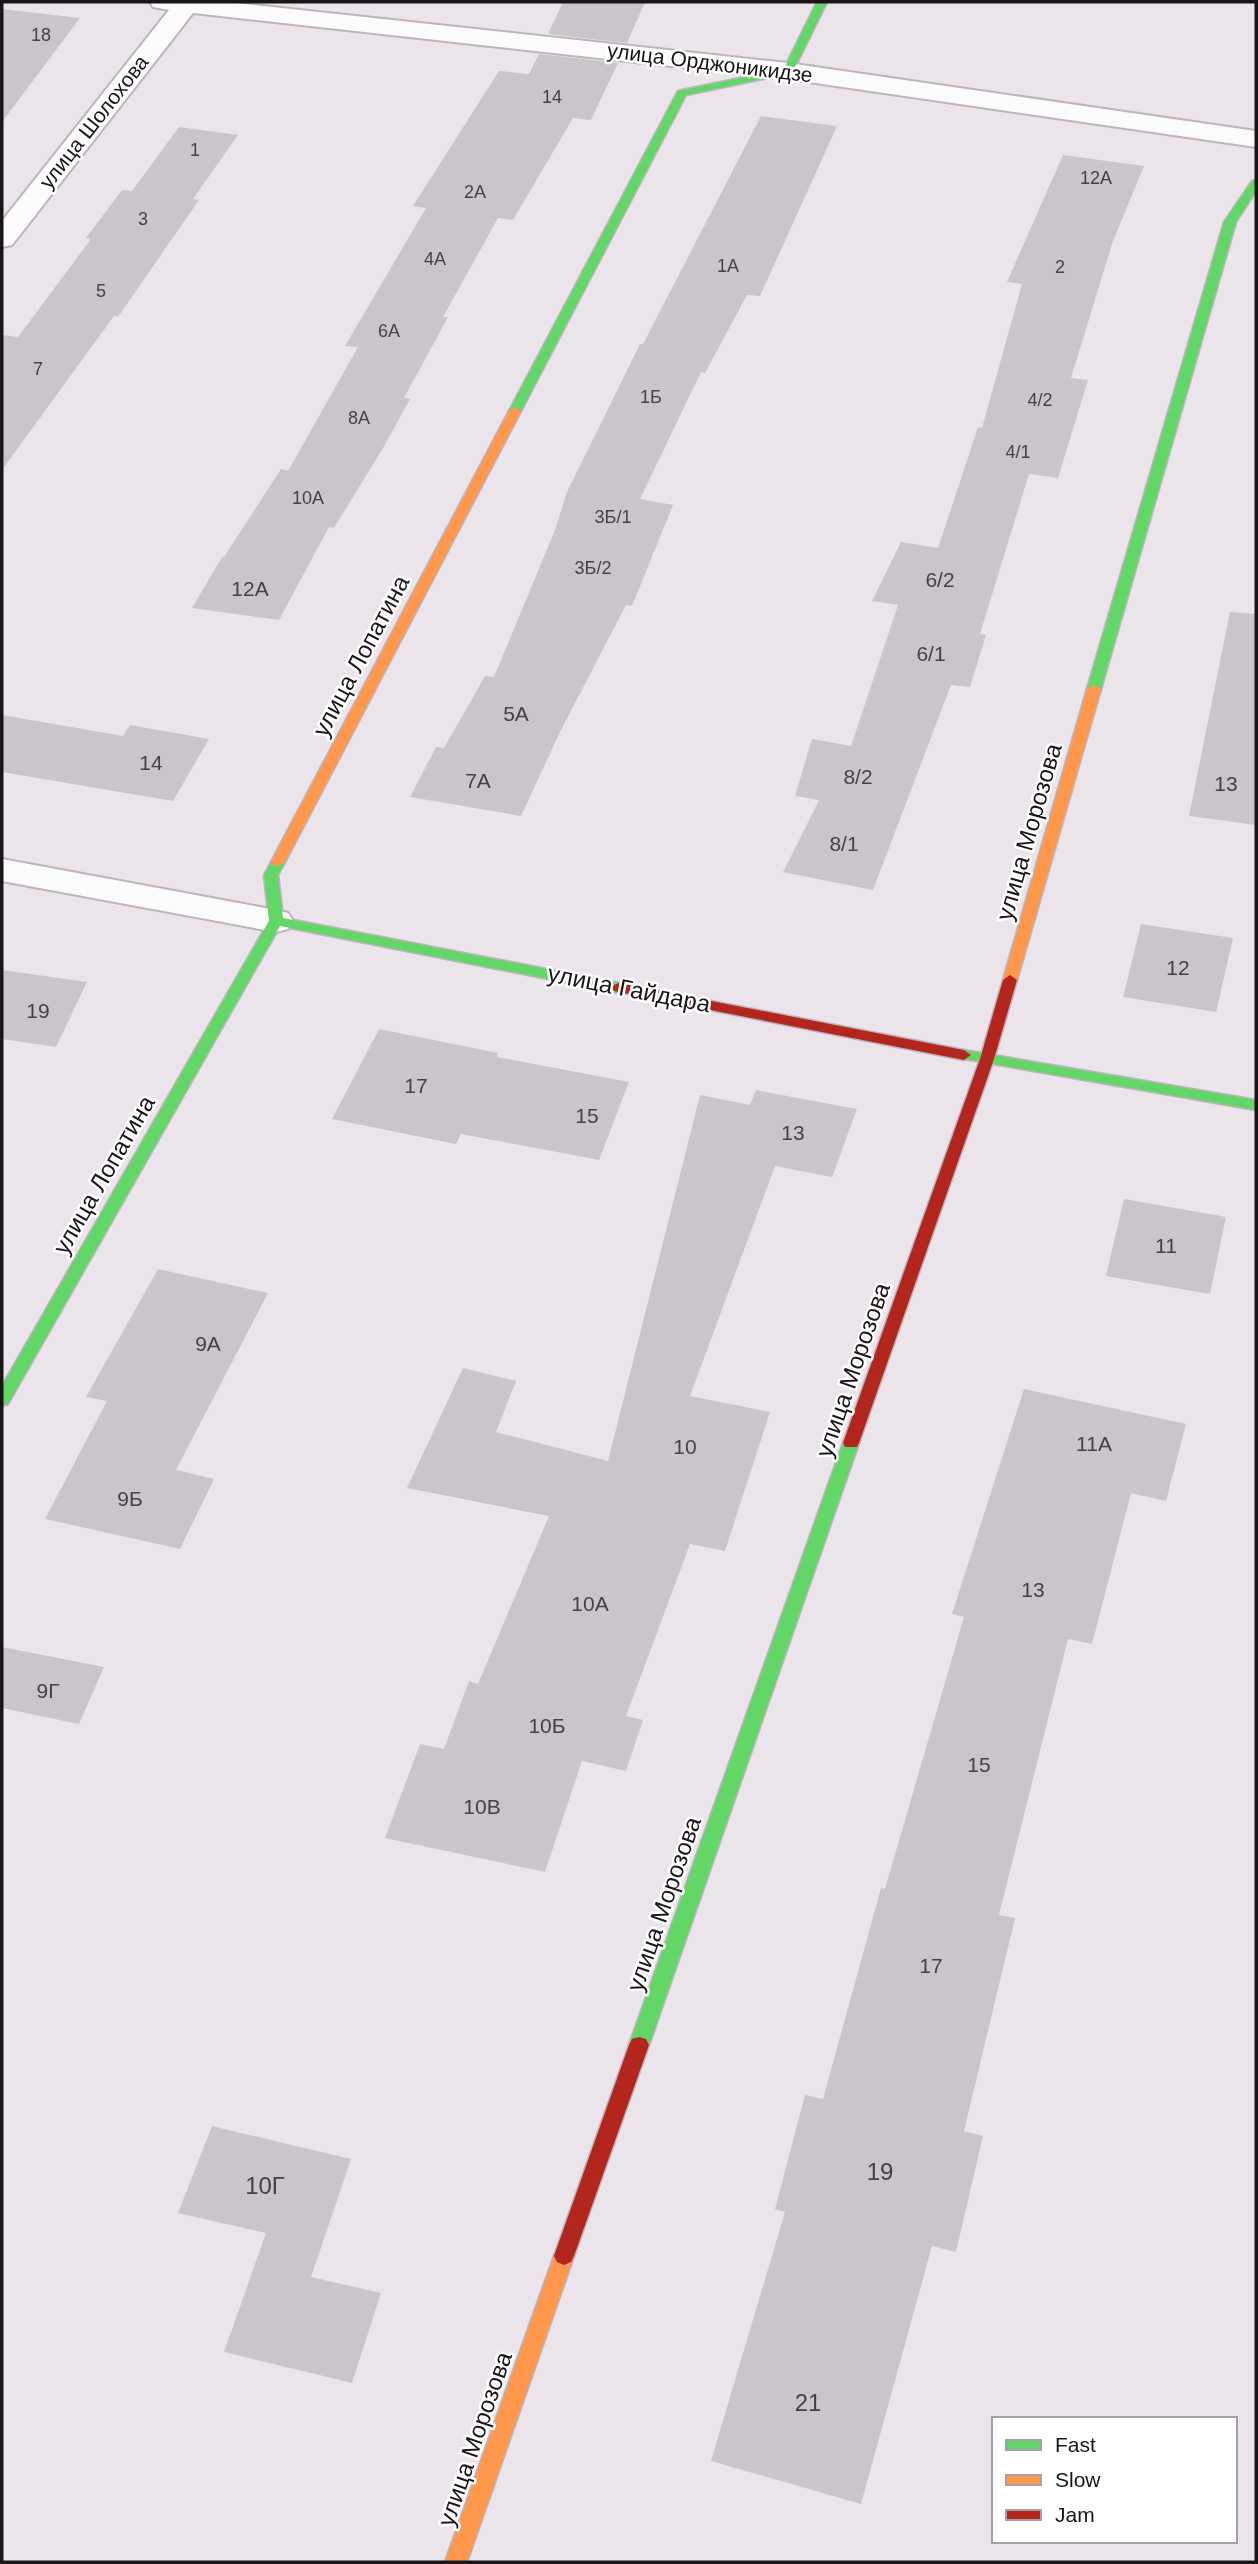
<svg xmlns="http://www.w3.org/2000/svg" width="1258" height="2564" font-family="Helvetica,sans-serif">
<rect width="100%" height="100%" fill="#ece4eb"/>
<g fill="#cac5cb">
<polygon points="563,2 645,2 627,43 548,34"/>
<polygon points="2,9 80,18 2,122"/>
<polygon points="539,54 618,63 591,120 573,118 513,220 498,218 443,317 448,317 404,398 410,399 383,448 334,528 329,527 279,620 192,608 222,557 224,557 281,469 288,471 358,347 345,346 426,208 413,206 499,71 529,74"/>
<polygon points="761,116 837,126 760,296 747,295 705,373 701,372 640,499 673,505 632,606 626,605 560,732 521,816 410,797 436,747 444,748 485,676 494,677 555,530 567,492 640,344 643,344"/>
<polygon points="179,127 238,135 193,199 199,200 118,317 114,316 2,470 2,335 18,337 91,239 86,238 122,190 132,191"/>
<polygon points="1063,155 1144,166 1113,241 1071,378 1088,380 1058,478 1029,474 980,634 986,635 970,687 951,685 873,890 783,872 819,800 795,796 812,739 851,746 898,605 872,601 901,542 938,548 978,427 982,428 1022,284 1007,282"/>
<polygon points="1230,612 1256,614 1256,825 1189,816"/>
<polygon points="2,715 123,736 130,725 209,739 173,801 2,772"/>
<polygon points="1141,924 1233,938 1216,1012 1123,997"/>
<polygon points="2,970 87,982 56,1047 2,1039"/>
<polygon points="379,1029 498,1053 497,1057 629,1082 599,1160 461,1134 456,1144 332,1119"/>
<polygon points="756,1090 857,1109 832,1177 775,1166 690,1396 770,1412 725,1551 690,1544 626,1716 643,1720 626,1771 582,1761 545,1872 385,1838 420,1744 444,1749 469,1681 478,1684 549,1516 407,1488 463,1368 516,1381 496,1432 608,1461 700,1095 750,1105"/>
<polygon points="1124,1199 1226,1217 1210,1294 1106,1276"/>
<polygon points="158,1269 268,1293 176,1470 214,1479 180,1549 45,1519 107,1401 86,1397"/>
<polygon points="1024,1389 1186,1424 1166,1501 1131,1493 1092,1644 1068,1639 999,1915 1015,1918 964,2131 983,2136 956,2252 932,2246 861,2504 711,2461 785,2212 775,2209 805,2095 823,2099 881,1888 885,1889 964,1617 952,1614"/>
<polygon points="2,1647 104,1667 79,1724 2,1708"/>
<polygon points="212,2126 351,2159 311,2277 381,2293 352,2383 224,2352 266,2233 178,2213"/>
</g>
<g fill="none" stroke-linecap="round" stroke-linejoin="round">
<g stroke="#bcb5bb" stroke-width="4">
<g id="street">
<polygon points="150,2 227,2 788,63 1256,131 1256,147 788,79 193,13 12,245 2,247 2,221 169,10 153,7"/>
<polygon points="2,859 276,910 288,913 293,921 288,929 276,932 2,881"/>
</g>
</g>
<g stroke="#bcb5bb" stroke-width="3">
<g id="fast">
<polygon points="817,2 827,2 792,73 686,95 521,411 519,414 511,414 509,411 678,91 784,69"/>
<polygon points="1256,180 1256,191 1236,222 1101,689 1094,693 1089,692 1087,689 1224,222 1252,181"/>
<polygon points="278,858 285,862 278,875 283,918 619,983 626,988 619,993 280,926 8,1404 2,1406 2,1386 269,921 264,875 273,859"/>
<polygon points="964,1050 1256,1100 1256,1110 959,1058 957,1055"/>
<polygon points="851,1437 857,1439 859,1443 649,2045 646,2051 639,2053 632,2051 629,2045 843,1443 845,1439"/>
</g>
</g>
<g stroke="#bcb5bb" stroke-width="3">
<g id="slow">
<polygon points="515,407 521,411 285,862 278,866 273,865 271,862 509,411"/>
<polygon points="1094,685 1101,689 1017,980 1010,985 1005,983 1003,980 1087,689"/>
<polygon points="564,2247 571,2250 574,2256 467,2562 445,2562 554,2256 557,2250"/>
</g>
</g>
<g stroke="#bcb5bb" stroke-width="3">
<g id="jam">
<polygon points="1010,975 1017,980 994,1059 859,1443 857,1447 845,1447 843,1443 980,1059 1003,980"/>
<polygon points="619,983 964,1050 971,1055 964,1060 614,991 612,988 614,985"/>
<polygon points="639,2037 646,2039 649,2045 574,2256 571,2262 564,2265 557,2262 554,2256 629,2045 632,2039"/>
</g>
</g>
<use href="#street" fill="#fcfbfc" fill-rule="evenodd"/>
<use href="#fast" fill="#63d668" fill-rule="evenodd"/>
<use href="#slow" fill="#ff974d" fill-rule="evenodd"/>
<use href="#jam" fill="#b3261e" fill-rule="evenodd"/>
</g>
<g text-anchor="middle" stroke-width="5" stroke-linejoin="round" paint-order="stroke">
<g font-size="18" fill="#454146">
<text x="41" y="41">18</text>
<text x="552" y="103">14</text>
<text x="195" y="156">1</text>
<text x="1096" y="184">12А</text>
<text x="475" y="198">2А</text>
<text x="143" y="225">3</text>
<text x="435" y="265">4А</text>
<text x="728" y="272">1А</text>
<text x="1060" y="273">2</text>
<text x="101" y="297">5</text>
<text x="389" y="337">6А</text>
<text x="38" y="375">7</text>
<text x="651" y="403">1Б</text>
<text x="1040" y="406">4/2</text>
<text x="359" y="424">8А</text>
<text x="1018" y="458">4/1</text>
<text x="308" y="504">10А</text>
<text x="613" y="523">3Б/1</text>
<text x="593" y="574">3Б/2</text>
</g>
<g font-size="21" fill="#191519" stroke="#fff">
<text transform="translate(710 63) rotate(7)" y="7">улица Орджоникидзе</text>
<text transform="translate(94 122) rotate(-52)" y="7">улица Шолохова</text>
</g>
<g font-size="21" fill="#454146">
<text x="940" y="587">6/2</text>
<text x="250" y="596">12А</text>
<text x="931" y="661">6/1</text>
<text x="516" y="721">5А</text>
<text x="151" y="770">14</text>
<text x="858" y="784">8/2</text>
<text x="478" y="788">7А</text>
<text x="1226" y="791">13</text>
<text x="844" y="851">8/1</text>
<text x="1178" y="975">12</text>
<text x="38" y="1018">19</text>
<text x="416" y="1093">17</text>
<text x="587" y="1123">15</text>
<text x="793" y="1140">13</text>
<text x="1166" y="1253">11</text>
<text x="208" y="1351">9А</text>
<text x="1094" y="1451">11А</text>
<text x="685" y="1454">10</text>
<text x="130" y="1506">9Б</text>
<text x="1033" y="1597">13</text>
<text x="590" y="1611">10А</text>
<text x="48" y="1698">9Г</text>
<text x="547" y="1733">10Б</text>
<text x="979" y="1772">15</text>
<text x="482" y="1814">10В</text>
<text x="931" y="1973">17</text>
</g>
<g font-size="24" fill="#191519" stroke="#fff">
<text transform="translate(361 656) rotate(-62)" y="8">улица Лопатина</text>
<text transform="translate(1029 832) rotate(-74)" y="8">улица Морозова</text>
<text transform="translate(629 989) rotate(11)" y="8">улица Гайдара</text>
<text transform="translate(104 1175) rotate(-60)" y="8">улица Лопатина</text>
<text transform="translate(853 1370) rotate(-71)" y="8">улица Морозова</text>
<text transform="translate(664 1904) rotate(-71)" y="8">улица Морозова</text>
<text transform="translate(475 2439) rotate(-71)" y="8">улица Морозова</text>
</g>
<g font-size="24" fill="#454146">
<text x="880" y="2180">19</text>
<text x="265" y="2194">10Г</text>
<text x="808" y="2411">21</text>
</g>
</g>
<rect width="1258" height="2564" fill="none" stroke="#191519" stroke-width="7"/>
<rect x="992" y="2417" width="245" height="126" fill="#ffffff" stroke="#a3a1a3" stroke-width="2"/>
<rect x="1006" y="2440" width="35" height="10" fill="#63d668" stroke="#a3a1a3" stroke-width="2"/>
<text x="1055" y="2452" font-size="21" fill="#191519">Fast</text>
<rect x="1006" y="2475" width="35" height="10" fill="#ff974d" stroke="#a3a1a3" stroke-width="2"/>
<text x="1055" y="2487" font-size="21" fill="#191519">Slow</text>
<rect x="1006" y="2510" width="35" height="10" fill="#b3261e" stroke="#a3a1a3" stroke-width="2"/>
<text x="1055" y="2522" font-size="21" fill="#191519">Jam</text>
</svg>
